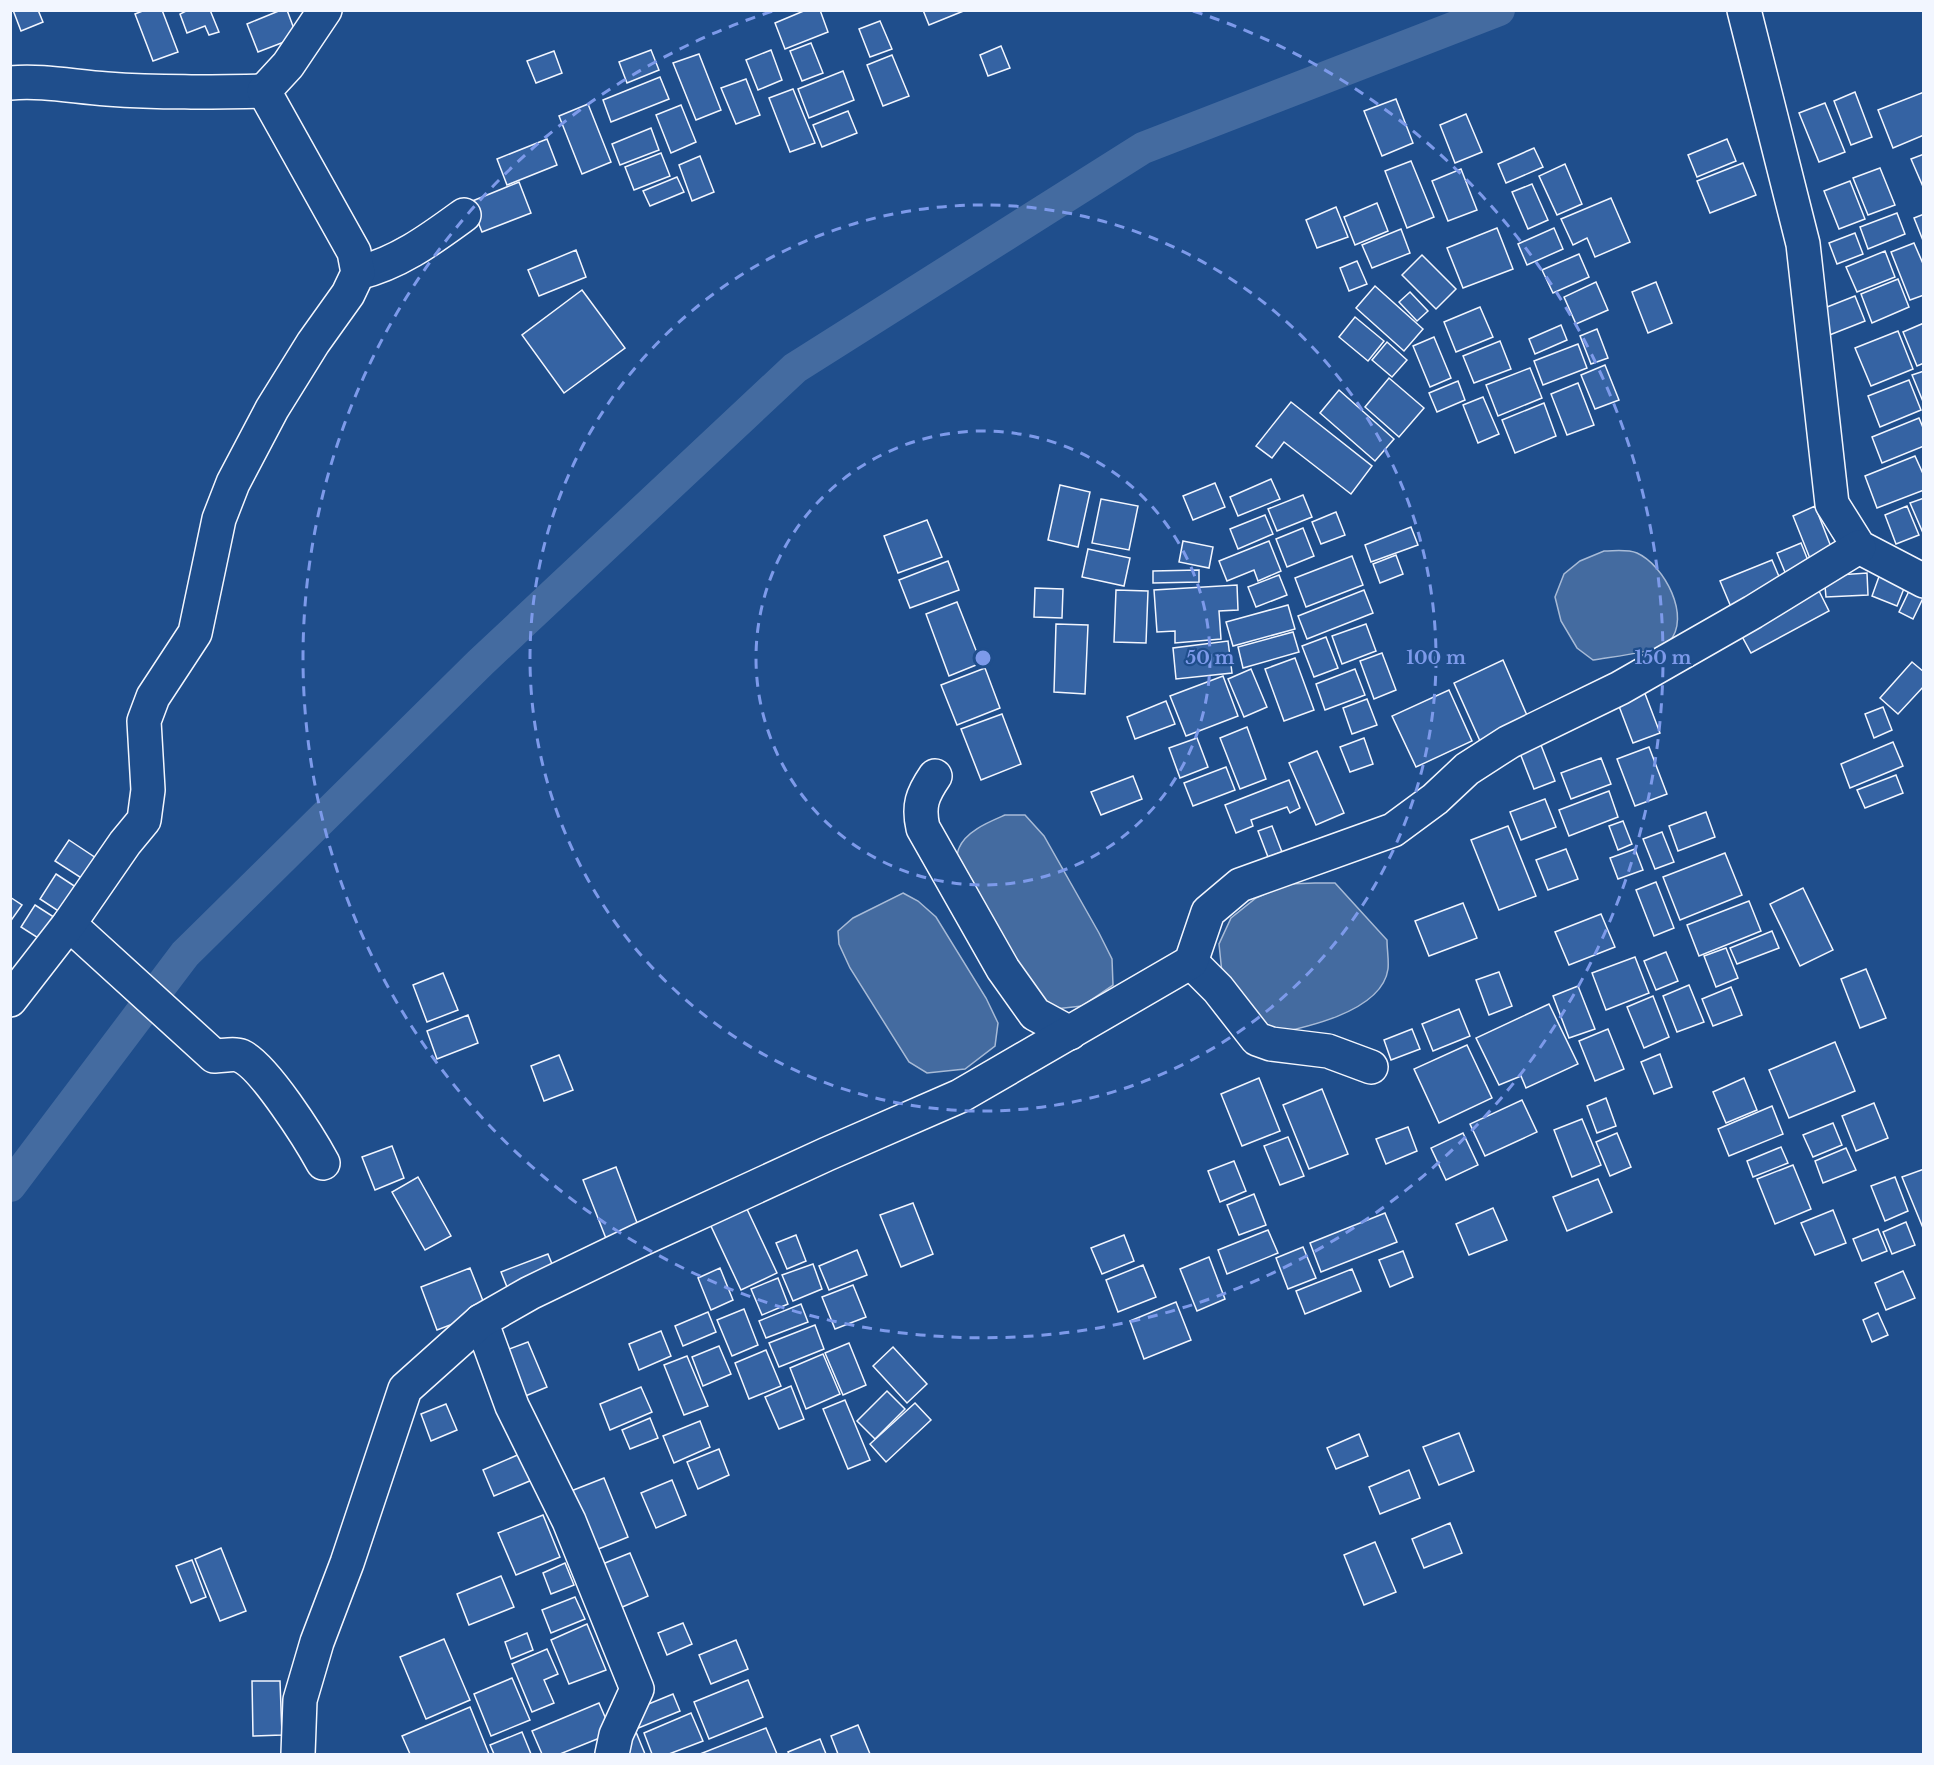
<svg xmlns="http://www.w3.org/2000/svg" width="1934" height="1765" font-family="'Libre Baskerville',serif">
<rect width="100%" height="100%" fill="#1f4e8c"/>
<g fill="#446ba0" stroke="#a8bbd7" stroke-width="1.5">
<path d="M1604 551C1615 551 1627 549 1637 553 1664 565 1692 617 1669 642 1660 652 1609 657 1593 660L1577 648 1561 621 1555 597 1564 574 1580 561Z"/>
<path d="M1005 815H1025L1044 836 1099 933 1112 959 1113 985 1082 1006 1046 1010 957 862C957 858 957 852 959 848 966 831 989 822 1005 815Z"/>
<path d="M1315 883H1335L1387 940C1387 950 1389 960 1388 969 1382 1013 1300 1029 1264 1036L1222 973 1219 944 1231 918 1256 898 1288 884Z"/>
<polygon points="903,893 918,901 936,917 986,998 998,1023 995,1046 965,1069 927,1073 909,1062 850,968 839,944 838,931 853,918"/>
</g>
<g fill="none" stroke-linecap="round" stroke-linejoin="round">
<polyline stroke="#446ba0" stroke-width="32" points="10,1186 185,954 480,663 795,368 1143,148 1499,10"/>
</g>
<g fill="#3563a3" stroke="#f2f6ff" stroke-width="1.5">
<polygon points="13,10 38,10 43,22 21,31"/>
<polygon points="145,10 162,10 178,52 153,61 135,14"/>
<polygon points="188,10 210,10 219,32 209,35 205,26 187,33 180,14"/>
<polygon points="281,10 287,10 297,37 258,52 247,24"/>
<polygon points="806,10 820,10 828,32 785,49 775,23"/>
<polygon points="923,10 966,10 929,25"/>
<polygon points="880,21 892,49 870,57 859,29"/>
<polygon points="811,43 823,73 802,81 790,51"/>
<polygon points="1001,46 1010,68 988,76 980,55"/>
<polygon points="651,50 659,70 627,83 619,62"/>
<polygon points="771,50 782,80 758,90 746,60"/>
<polygon points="554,51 562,73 536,83 527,61"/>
<polygon points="699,54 721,110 696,120 673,63"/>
<polygon points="892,55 909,96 883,106 867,65"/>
<polygon points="843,71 854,100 809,118 798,89"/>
<polygon points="660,77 669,99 611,122 603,100"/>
<polygon points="746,79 760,115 736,124 721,88"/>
<polygon points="793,89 815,143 790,152 769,98"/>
<polygon points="1855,92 1872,137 1851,145 1834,101"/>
<polygon points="1924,92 1924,135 1893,148 1878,110"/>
<polygon points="1396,99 1413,143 1382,156 1364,111"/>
<polygon points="1825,103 1845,152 1819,162 1799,113"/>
<polygon points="588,104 611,162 582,174 559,116"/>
<polygon points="681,105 696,142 671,153 656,115"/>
<polygon points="848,111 857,133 822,147 813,125"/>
<polygon points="1466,114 1482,152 1455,163 1440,125"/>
<polygon points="651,128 659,150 620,165 612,144"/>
<polygon points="547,139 557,165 507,185 497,159"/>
<polygon points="1727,139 1736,161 1697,177 1688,155"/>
<polygon points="1534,148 1543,167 1506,183 1498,164"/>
<polygon points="661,153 670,176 634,190 625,167"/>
<polygon points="1924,154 1924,189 1911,159"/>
<polygon points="700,156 714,192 692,201 679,165"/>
<polygon points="1411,161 1434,217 1407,228 1385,171"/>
<polygon points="1743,163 1756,195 1710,213 1697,181"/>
<polygon points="1565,164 1582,204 1557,215 1539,176"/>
<polygon points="1880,168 1895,205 1868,215 1853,178"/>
<polygon points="1461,169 1477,210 1448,221 1432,181"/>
<polygon points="677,177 684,192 650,206 643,191"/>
<polygon points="1850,181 1865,219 1839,229 1824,191"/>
<polygon points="519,182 531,213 482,232 470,202"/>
<polygon points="1532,184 1548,220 1528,229 1512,192"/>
<polygon points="1611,198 1630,242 1595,257 1587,238 1573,245 1561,219"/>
<polygon points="1377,203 1388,231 1355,245 1344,217"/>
<polygon points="1336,207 1348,237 1317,248 1306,220"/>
<polygon points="1897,213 1905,234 1868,249 1860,227"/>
<polygon points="1924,214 1924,243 1914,218"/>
<polygon points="1497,228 1513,269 1463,288 1447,248"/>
<polygon points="1554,228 1563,249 1527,265 1518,244"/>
<polygon points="1401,229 1410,253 1372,268 1362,245"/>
<polygon points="1855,233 1863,254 1837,264 1829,243"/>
<polygon points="1914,243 1924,266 1924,295 1910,300 1891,252"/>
<polygon points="576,250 586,277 539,296 528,270"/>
<polygon points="1885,251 1895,277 1857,292 1846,267"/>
<polygon points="1579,254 1589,277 1553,293 1542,270"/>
<polygon points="1422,255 1456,289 1436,309 1402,275"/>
<polygon points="1357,261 1367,284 1349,291 1340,268"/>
<polygon points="1898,279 1909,307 1872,323 1861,294"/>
<polygon points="1596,282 1608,310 1576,324 1564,297"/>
<polygon points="1656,282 1672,323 1648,333 1632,292"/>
<polygon points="1375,286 1423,329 1404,351 1356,308"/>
<polygon points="582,290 625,348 564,393 522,335"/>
<polygon points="1410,292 1428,311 1417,321 1399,302"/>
<polygon points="1855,296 1865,321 1827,336 1817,311"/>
<polygon points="1480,307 1493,337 1456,352 1444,322"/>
<polygon points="1355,317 1384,341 1368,361 1339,337"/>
<polygon points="1924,323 1924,363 1917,366 1903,332"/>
<polygon points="1561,325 1567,340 1535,354 1529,339"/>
<polygon points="1597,329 1608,358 1591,364 1580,336"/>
<polygon points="1898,331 1913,369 1871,386 1855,348"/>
<polygon points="1434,337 1451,378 1430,387 1413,346"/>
<polygon points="1500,341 1511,369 1474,383 1463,356"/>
<polygon points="1387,342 1407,360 1392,377 1372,360"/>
<polygon points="1578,344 1587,368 1543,385 1534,361"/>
<polygon points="1605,365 1619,400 1595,409 1581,375"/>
<polygon points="1530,368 1542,398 1498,416 1486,385"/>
<polygon points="1924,371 1924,404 1912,375"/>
<polygon points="1389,378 1424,408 1399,437 1365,407"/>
<polygon points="1909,380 1921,410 1880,427 1868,396"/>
<polygon points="1458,381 1465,400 1437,412 1429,393"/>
<polygon points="1578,383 1594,425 1567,435 1551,394"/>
<polygon points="1339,390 1394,439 1375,461 1320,413"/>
<polygon points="1483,397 1499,434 1478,443 1463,405"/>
<polygon points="1291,402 1372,466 1351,494 1284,442 1272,458 1256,446"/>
<polygon points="1544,403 1556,436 1515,453 1502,420"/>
<polygon points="1919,418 1924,430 1924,446 1882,463 1872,437"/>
<polygon points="1915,456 1924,476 1924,490 1877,508 1865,476"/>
<polygon points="1271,479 1280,499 1238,516 1230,497"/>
<polygon points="1215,483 1225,507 1193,520 1183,496"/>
<polygon points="1060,485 1090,492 1078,547 1048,540"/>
<polygon points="1303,495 1312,517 1277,531 1268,509"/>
<polygon points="1924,498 1924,533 1923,533 1910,503"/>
<polygon points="1101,499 1138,506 1129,550 1092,543"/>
<polygon points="1815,506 1835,557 1813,566 1793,516"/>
<polygon points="1907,506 1919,535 1896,544 1885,515"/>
<polygon points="1336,512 1345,535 1321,544 1312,522"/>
<polygon points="1265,515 1273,534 1238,549 1230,529"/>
<polygon points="927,520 942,557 898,573 884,536"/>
<polygon points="1411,527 1418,545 1371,562 1365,545"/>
<polygon points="1303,528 1314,556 1287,567 1276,539"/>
<polygon points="1183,541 1213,547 1209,568 1179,562"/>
<polygon points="1269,541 1281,571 1258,581 1254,570 1227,581 1219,561"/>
<polygon points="1801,543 1811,568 1787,577 1777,553"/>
<polygon points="1088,549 1130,558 1124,586 1082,577"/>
<polygon points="1396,555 1403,574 1380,583 1373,564"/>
<polygon points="1352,556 1363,585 1306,607 1295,578"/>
<polygon points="1772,560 1783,586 1731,607 1720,581"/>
<polygon points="948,561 959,590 910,608 899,580"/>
<polygon points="1199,570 1199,582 1153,583 1153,571"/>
<polygon points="1881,571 1907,581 1897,606 1872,596"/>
<polygon points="1867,573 1868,595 1826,597 1824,576"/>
<polygon points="1279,575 1287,595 1256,607 1248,587"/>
<polygon points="1237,585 1238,610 1219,611 1221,639 1175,643 1175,631 1157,632 1154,590"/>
<polygon points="1817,587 1829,611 1751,653 1738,629"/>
<polygon points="1035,588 1063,589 1062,618 1034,617"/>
<polygon points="1910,589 1924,596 1913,619 1899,612"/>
<polygon points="1116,590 1148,591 1146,643 1114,642"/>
<polygon points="1364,590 1373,613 1307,639 1298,616"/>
<polygon points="957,602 981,663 949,676 926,614"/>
<polygon points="1288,605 1295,629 1233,646 1226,622"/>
<polygon points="1056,624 1088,625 1085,694 1054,692"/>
<polygon points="1366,624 1376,651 1342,664 1332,636"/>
<polygon points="1293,632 1299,652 1243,668 1238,647"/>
<polygon points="1326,637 1338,668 1314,677 1302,646"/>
<polygon points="1228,641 1232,673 1176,679 1173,648"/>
<polygon points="1382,653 1396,690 1374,699 1360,661"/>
<polygon points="1295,658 1314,710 1284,721 1265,669"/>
<polygon points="1503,660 1529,720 1480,741 1454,683"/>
<polygon points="1912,662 1924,672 1924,686 1898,714 1880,698"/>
<polygon points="985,668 1000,708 957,725 941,685"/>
<polygon points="1251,669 1267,707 1244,717 1228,679"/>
<polygon points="1355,669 1365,695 1325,710 1316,684"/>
<polygon points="1223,676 1238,716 1186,736 1170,696"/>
<polygon points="1449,690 1472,741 1416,767 1392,716"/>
<polygon points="1644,691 1660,733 1633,743 1617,701"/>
<polygon points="1367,699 1377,725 1352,734 1343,708"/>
<polygon points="1166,701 1175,724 1135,739 1127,717"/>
<polygon points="1883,707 1892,730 1874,738 1865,714"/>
<polygon points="1002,714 1021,764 981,780 961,729"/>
<polygon points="1247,727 1266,779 1240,789 1220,738"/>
<polygon points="1197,738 1208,767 1180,778 1169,748"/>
<polygon points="1364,738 1373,764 1350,772 1340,747"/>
<polygon points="1539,740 1555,781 1534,789 1518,748"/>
<polygon points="1893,742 1903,766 1850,788 1841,764"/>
<polygon points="1649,747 1667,794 1635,806 1617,759"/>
<polygon points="1317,751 1344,813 1316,825 1289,763"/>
<polygon points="1601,758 1611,784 1571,799 1561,773"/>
<polygon points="1226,767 1235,790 1193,806 1184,783"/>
<polygon points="1896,775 1903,793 1865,808 1857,790"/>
<polygon points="1133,776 1142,799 1101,815 1091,792"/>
<polygon points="1289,780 1300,808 1290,813 1287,807 1251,820 1253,826 1236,833 1225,805"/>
<polygon points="1609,791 1618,817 1569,836 1559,810"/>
<polygon points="1545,799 1556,827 1521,840 1510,812"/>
<polygon points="1706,812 1715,837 1678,851 1669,826"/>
<polygon points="1623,821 1632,844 1618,850 1609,826"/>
<polygon points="1272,826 1282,852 1268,857 1258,831"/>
<polygon points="1508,826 1536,896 1499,910 1471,840"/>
<polygon points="1662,832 1674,862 1655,869 1643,839"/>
<polygon points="69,840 99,860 86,881 55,861"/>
<polygon points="1566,849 1578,879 1548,890 1536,860"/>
<polygon points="1635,849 1643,870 1618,879 1610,858"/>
<polygon points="1725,853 1742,895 1680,920 1663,877"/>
<polygon points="56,874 82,891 66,916 40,899"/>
<polygon points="1656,882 1674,928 1654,936 1636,890"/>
<polygon points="1803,888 1833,950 1800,966 1770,904"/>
<polygon points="10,897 22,905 10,922"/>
<polygon points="1749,901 1761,931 1699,956 1687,925"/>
<polygon points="1463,903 1477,938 1429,956 1415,921"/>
<polygon points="35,905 60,921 46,943 21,927"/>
<polygon points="1601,914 1615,947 1569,965 1555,932"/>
<polygon points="1772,931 1779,948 1737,964 1730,948"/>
<polygon points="1726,948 1738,978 1716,987 1704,956"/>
<polygon points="1666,952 1678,981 1656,990 1644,961"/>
<polygon points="1635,957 1649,993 1606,1010 1592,973"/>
<polygon points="1866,969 1886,1018 1860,1028 1841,979"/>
<polygon points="1499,972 1512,1006 1489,1015 1476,980"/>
<polygon points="443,973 458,1010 427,1022 413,985"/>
<polygon points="1689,985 1704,1022 1677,1032 1663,996"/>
<polygon points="1578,986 1595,1029 1569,1038 1553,996"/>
<polygon points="1731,987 1742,1015 1713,1026 1702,999"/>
<polygon points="1653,996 1669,1037 1644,1048 1627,1007"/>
<polygon points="1549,1004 1578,1064 1526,1088 1521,1076 1499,1085 1476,1038"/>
<polygon points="1459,1009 1470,1036 1433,1051 1422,1024"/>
<polygon points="468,1015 478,1043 437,1059 427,1031"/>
<polygon points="1412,1029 1420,1049 1391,1060 1384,1040"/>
<polygon points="1608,1029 1624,1069 1595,1081 1579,1041"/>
<polygon points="1835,1042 1855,1091 1789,1118 1769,1070"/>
<polygon points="1467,1045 1492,1098 1439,1123 1414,1069"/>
<polygon points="1660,1054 1672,1087 1654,1094 1641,1062"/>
<polygon points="559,1055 573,1090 544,1101 531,1066"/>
<polygon points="1259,1078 1280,1131 1242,1146 1221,1094"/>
<polygon points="1744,1078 1757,1110 1726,1123 1713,1092"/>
<polygon points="1322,1089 1348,1154 1309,1169 1283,1105"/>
<polygon points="1606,1098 1616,1126 1597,1133 1587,1106"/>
<polygon points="1522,1100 1537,1132 1485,1156 1470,1124"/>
<polygon points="1874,1103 1888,1138 1856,1151 1842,1116"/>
<polygon points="1772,1106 1783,1134 1729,1156 1718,1129"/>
<polygon points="1582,1119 1601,1165 1572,1177 1554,1130"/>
<polygon points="1833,1123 1842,1145 1813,1157 1803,1135"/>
<polygon points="1408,1127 1417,1151 1386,1164 1376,1139"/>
<polygon points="1463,1133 1478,1165 1446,1180 1431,1148"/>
<polygon points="1617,1133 1631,1167 1610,1176 1596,1142"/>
<polygon points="1288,1137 1304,1176 1280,1185 1264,1146"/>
<polygon points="392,1146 404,1178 375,1190 362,1157"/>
<polygon points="1781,1147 1788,1163 1753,1177 1747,1161"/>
<polygon points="1846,1148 1856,1170 1823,1183 1815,1161"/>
<polygon points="1234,1161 1246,1191 1220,1202 1208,1171"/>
<polygon points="1793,1165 1811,1209 1775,1224 1757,1179"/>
<polygon points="616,1167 639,1228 607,1241 583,1180"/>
<polygon points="1924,1169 1924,1228 1923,1228 1902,1177"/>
<polygon points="418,1177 451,1236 425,1250 392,1192"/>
<polygon points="1895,1177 1908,1211 1885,1221 1871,1186"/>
<polygon points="1598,1179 1612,1212 1567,1231 1553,1197"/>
<polygon points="1254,1194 1266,1225 1239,1235 1227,1205"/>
<polygon points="913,1203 933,1254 901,1267 880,1215"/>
<polygon points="746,1207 777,1273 741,1290 710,1224"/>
<polygon points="1493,1208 1507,1240 1469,1255 1456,1224"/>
<polygon points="1833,1210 1846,1243 1815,1255 1801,1223"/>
<polygon points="1385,1213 1397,1242 1321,1272 1310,1243"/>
<polygon points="1906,1222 1915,1245 1892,1254 1883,1232"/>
<polygon points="1878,1229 1887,1251 1862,1261 1853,1239"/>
<polygon points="1268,1230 1278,1253 1227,1274 1218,1250"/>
<polygon points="796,1235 806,1261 787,1269 776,1243"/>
<polygon points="1124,1235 1134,1261 1102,1274 1091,1248"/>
<polygon points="1303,1247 1316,1278 1288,1289 1276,1258"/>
<polygon points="857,1250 867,1275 829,1290 819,1266"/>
<polygon points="1403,1251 1413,1277 1390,1287 1379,1260"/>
<polygon points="548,1254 556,1274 509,1292 501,1272"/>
<polygon points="1209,1257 1225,1299 1197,1311 1180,1269"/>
<polygon points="813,1264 822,1289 793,1301 782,1275"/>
<polygon points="1143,1265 1156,1297 1118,1312 1106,1280"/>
<polygon points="470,1268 487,1311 437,1330 421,1287"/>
<polygon points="720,1268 733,1300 711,1310 698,1278"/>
<polygon points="1352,1269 1361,1291 1305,1314 1296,1291"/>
<polygon points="1903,1271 1915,1298 1886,1310 1875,1283"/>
<polygon points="778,1278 788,1304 762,1315 751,1289"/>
<polygon points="853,1285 866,1317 835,1329 822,1297"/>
<polygon points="1176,1302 1191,1340 1144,1359 1130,1321"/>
<polygon points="801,1304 808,1322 766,1338 759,1321"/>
<polygon points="744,1309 758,1345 732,1356 717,1320"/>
<polygon points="708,1312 716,1332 683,1346 675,1326"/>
<polygon points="1878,1313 1888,1335 1872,1342 1863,1320"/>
<polygon points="815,1325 824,1349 779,1367 769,1343"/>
<polygon points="661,1331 671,1356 639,1370 629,1344"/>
<polygon points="528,1342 547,1387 523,1397 504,1351"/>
<polygon points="849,1343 866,1385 843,1395 825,1353"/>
<polygon points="719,1346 731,1374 703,1386 692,1357"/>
<polygon points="893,1347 927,1384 907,1403 873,1366"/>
<polygon points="766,1350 781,1386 749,1399 735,1363"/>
<polygon points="823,1354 840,1394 806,1409 790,1368"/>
<polygon points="687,1356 708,1406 684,1415 664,1365"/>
<polygon points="791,1386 804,1419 779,1429 765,1397"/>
<polygon points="641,1387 652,1412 610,1430 600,1404"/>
<polygon points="887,1391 905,1409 875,1439 857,1421"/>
<polygon points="845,1400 870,1460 848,1469 823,1409"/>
<polygon points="915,1403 931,1420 886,1462 870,1444"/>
<polygon points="446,1404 457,1430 431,1441 421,1414"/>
<polygon points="650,1418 658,1438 630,1449 622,1430"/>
<polygon points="700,1421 710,1447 674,1463 663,1436"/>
<polygon points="1459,1433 1474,1471 1439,1485 1423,1447"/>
<polygon points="1359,1434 1368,1456 1336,1469 1327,1448"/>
<polygon points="719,1449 729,1475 698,1489 687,1462"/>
<polygon points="522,1453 532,1480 494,1496 483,1470"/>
<polygon points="1409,1470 1420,1498 1380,1514 1369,1487"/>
<polygon points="604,1478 628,1537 591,1552 566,1493"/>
<polygon points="672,1480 686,1515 656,1528 641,1493"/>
<polygon points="543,1515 560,1557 516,1575 498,1533"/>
<polygon points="1450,1523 1462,1553 1424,1568 1412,1539"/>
<polygon points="1375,1542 1396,1592 1364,1605 1344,1555"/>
<polygon points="221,1548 246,1611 220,1621 195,1559"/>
<polygon points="630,1553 648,1596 613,1611 595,1567"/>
<polygon points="192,1560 206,1597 191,1603 176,1566"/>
<polygon points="565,1563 574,1585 551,1594 543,1573"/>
<polygon points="501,1576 514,1607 469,1625 457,1594"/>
<polygon points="575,1597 585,1619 551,1633 542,1610"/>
<polygon points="683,1623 692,1644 667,1655 658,1633"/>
<polygon points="587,1624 606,1670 569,1684 551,1640"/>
<polygon points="527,1633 533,1650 511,1659 505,1642"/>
<polygon points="444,1639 470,1700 426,1719 400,1657"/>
<polygon points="736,1640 748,1669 711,1684 699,1655"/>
<polygon points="547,1649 558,1674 544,1680 554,1703 532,1712 512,1664"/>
<polygon points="512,1678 530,1720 491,1736 474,1694"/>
<polygon points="748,1680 763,1717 709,1739 694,1702"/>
<polygon points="252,1681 280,1681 282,1735 253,1736"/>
<polygon points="673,1694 680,1711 636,1729 629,1712"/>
<polygon points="599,1703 612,1733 560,1754 542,1754 532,1731"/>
<polygon points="470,1707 489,1754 410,1754 402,1736"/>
<polygon points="691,1713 703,1741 669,1754 652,1754 644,1733"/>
<polygon points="858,1725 870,1754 838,1754 831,1736"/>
<polygon points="766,1728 777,1754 700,1754"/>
<polygon points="522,1732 531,1754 494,1754 490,1745"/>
<polygon points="636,1732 645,1754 622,1754 616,1740"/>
<polygon points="820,1739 826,1754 789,1754 788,1752"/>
</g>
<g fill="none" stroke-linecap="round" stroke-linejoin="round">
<g stroke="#f2f6ff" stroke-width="36">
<g id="minor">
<polyline points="1744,10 1803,244 1832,504 1859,547 1924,581"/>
<path d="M10 83C43 80 75 87 107 89 159 93 211 92 264 91"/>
<path d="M358 273C399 263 431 239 464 215"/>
<path d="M935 776C922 795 918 806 923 828L1003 969 1035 1014 1070 1033"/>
<path d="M69 924 214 1056C222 1056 234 1053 241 1056 264 1066 310 1139 323 1163"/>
<polyline points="1191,962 1218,989 1257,1039 1271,1044 1328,1051 1371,1067"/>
<polyline points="10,1000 69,924 125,843 144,820 148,790 144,721 153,697 195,633 219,519 233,483 272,409 313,343 348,294 358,273 354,252 264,91 288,65 325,10"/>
<polyline points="481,1321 512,1406 569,1521 637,1689 616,1735 612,1754"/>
<polyline points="298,1754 300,1700 317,1642 347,1563 405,1389 481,1321 530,1293 640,1240 827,1154 960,1096 1191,962 1208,912 1240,885 1393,830 1435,799 1467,769 1509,742 1620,688 1753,612 1859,547"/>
</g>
</g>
<use href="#minor" stroke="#1f4e8c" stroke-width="33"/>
</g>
<g fill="none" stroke="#7d9aea" stroke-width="3" stroke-dasharray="10 8">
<circle cx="983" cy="658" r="227"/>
<circle cx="983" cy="658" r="453"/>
<path d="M1193 11A680 680 0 1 1 773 11"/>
</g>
<circle cx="983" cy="658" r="9" fill="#7d9aea" stroke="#1f4e8c" stroke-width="3"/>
<g font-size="18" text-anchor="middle" font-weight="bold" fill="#7d9aea" stroke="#1f4e8c" stroke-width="4.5" stroke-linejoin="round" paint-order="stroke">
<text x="1210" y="664">50 m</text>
<text x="1436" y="664">100 m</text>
<text x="1663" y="664">150 m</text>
</g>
<rect width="1934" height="1765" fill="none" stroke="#f2f6ff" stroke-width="24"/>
</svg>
